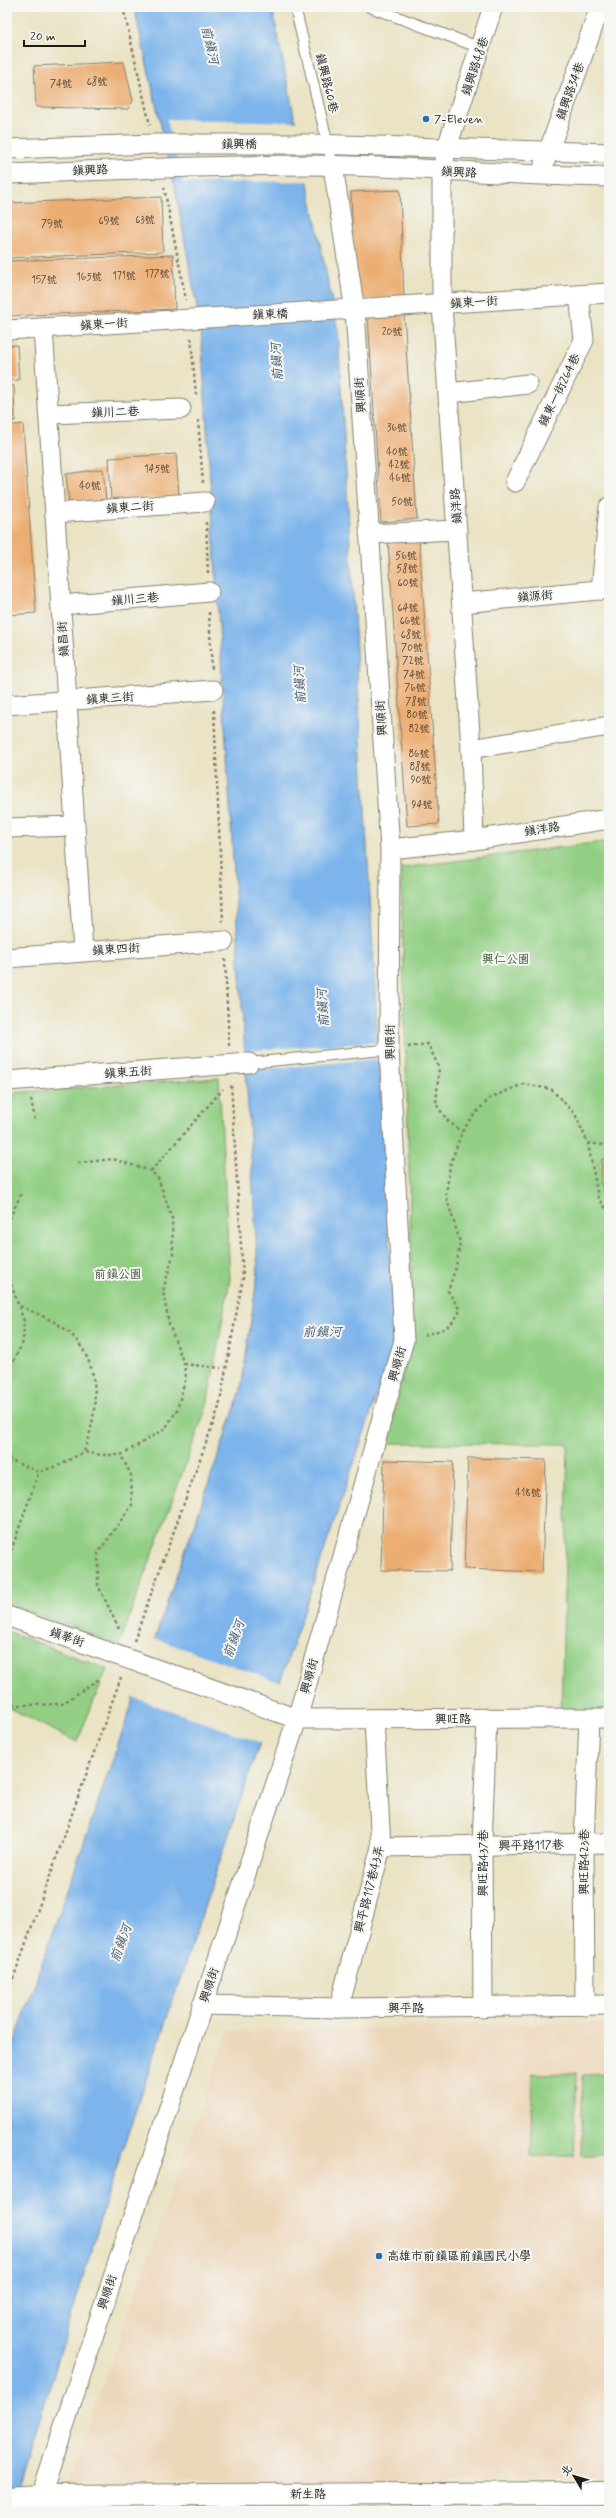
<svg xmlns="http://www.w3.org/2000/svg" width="616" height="2518" font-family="Mynerve,'LXGW WenKai TC',sans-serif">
<rect width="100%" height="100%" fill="#f6f6f2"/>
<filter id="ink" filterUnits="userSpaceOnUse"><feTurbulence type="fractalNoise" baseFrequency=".025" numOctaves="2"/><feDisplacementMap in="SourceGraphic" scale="8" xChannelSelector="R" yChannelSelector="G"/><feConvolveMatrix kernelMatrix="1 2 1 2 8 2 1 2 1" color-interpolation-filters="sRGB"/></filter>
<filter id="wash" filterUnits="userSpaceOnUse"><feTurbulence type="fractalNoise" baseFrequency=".012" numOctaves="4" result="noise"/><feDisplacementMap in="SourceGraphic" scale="16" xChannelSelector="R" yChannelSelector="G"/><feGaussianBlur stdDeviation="0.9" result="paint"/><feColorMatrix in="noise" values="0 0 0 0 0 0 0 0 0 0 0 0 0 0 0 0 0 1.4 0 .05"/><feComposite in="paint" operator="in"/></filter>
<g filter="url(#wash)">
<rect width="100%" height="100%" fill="#eae3c4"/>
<polygon fill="#edd7bb" points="609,2022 609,2481 68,2483 228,2031"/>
<g fill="#92cf84" stroke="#577650">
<polygon points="609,841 609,1713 561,1715 568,1444 387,1443 413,1332 401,868"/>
<polygon points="219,1078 230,1279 207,1406 119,1645 7,1603 7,1093"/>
<polygon points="7,1631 107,1669 77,1742 7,1707"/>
<polygon points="577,2073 574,2156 530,2156 533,2074"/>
<polygon points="609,2074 609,2155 581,2155 583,2075"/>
</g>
<polygon fill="#7bb4eb" stroke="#4c6884" points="134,7 272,7 338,331 395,1341 115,2172 12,2511 7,2511 7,2064 241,1390 258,1271 201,329 175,188"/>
<g fill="#eae3c4">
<polygon points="167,119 297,122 309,181 183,183"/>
<polygon points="380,1042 381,1059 250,1070 251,1050"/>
<polygon points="153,1638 282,1683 262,1743 132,1697"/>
</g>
<g id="blocks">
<g fill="#ecad72">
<polygon points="124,62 133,101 128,109 36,107 34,66"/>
<polygon points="400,190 404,298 355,300 351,192"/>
<polygon points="161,197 163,252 7,258 7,203"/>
<polygon points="173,255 175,309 7,316 7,261"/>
<polygon points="404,313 417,519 381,522 368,316"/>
<polygon points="17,345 19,380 7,381 7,346"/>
<polygon points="7,386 14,386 15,421 7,422"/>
<polygon points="23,424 36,613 7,615 7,426"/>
<polygon points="176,454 179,496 111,501 109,458"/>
<polygon points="103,469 106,500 69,504 66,474"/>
<polygon points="419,538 439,824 407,826 388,540"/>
<polygon points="602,1159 609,1159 609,1203 601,1183"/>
<polygon points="468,1458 546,1460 542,1572 464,1569"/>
<polygon points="384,1460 453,1462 450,1571 381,1570"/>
</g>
</g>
</g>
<g filter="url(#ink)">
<use href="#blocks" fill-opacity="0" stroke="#838070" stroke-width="1"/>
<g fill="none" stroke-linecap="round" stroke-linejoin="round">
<g stroke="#838070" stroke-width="12">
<g id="service">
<polyline points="295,7 333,166"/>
<polyline points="370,7 481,48"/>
<polyline points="249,1063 383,1050"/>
</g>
</g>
<g stroke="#838070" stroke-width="21">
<g id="minor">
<polyline points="493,7 447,147 442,171 442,304 471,749 474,840 609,819"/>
<polyline points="7,149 154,144 310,144 609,153"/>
<polyline points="544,164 600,7"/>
<path d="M7 174C108 170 209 165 310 165 409 166 509 176 609 177"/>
<polyline points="43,328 83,951"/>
<path d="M7 330C208 317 408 307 609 293"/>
<polyline points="449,393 528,384"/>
<polyline points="49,414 181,409"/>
<polyline points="515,482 584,340 579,295"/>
<polyline points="55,513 205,502"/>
<polyline points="369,534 457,530"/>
<polyline points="601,590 609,507"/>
<polyline points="462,603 609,589"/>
<polyline points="61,605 209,592"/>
<polyline points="7,705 213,690"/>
<polyline points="471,749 609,726"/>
<polyline points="7,828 75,826"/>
<polyline points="390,849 474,840"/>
<polyline points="7,958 224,941"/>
<polyline points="7,1081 249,1063"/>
<polyline points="7,1616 297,1719 609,1718"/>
<polyline points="381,1847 609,1843"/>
<polyline points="202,2005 339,2008 609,2005"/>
<polyline points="585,2006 584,1844 589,1718"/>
<polyline points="339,2008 381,1847 374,1719"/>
<polyline points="483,2008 482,1845 487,1718"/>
<polyline points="36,2511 297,1719 404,1340 389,1049 390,849 355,311 333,166"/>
</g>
</g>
<g stroke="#838070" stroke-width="24">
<polyline id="tertiary" points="7,2498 39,2496 609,2493"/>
</g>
<g stroke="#838070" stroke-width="2.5" stroke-dasharray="3 3" stroke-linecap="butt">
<polyline points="123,7 150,125"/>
<polyline points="164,187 186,300"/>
<polyline points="191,338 196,395"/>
<polyline points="198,420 203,483"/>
<polyline points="206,522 208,573"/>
<polyline points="209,612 212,671"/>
<polyline points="214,710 223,922"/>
<polyline points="225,959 229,1046"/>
<polyline points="408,1047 428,1044 439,1068 436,1104 447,1120 462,1132"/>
<polyline points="31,1099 35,1120"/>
<polyline points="588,1143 609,1146"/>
<polyline points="78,1163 113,1159 151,1171 158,1178 172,1218 173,1255 163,1291 169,1324 184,1364 186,1377 177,1410 165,1429 121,1455 102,1455 84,1452"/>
<polyline points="151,1171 223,1089"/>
<polyline points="7,1224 22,1192"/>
<polyline points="7,1273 24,1321 23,1342 7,1374"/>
<path d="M424 1335C442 1330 452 1328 460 1310L448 1291 456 1267 460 1242 446 1196 450 1165 462 1132 472 1117 490 1098 523 1084 551 1089 575 1114 588 1143 598 1197 609 1213"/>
<polyline points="184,1364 221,1368"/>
<path d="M7 1452 10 1460 39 1472 60 1465 84 1452C98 1412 103 1367 71 1334 57 1321 37 1314 20 1306"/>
<polyline points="7,1469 10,1460"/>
<polyline points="7,1562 39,1472"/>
<polyline points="119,1629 98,1585 98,1553 132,1505 131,1475 121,1455"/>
<polyline points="134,1641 219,1407 243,1278 231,1083"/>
<polyline points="7,1703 20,1705 62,1704 99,1679"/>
<polyline points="7,1996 121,1677"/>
</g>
<use href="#service" stroke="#fff" stroke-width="10"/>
<use href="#minor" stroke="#fff" stroke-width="19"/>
<use href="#tertiary" stroke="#fff" stroke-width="22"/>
</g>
</g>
<g fill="#1f6fb2" stroke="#f6f6f2" stroke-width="1.5">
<circle cx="426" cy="119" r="4"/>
<circle cx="379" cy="2256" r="4"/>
</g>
<g text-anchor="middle" stroke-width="4" stroke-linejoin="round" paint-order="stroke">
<g font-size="10" fill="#504032">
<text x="97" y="85">68號</text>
<text x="61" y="87">74號</text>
<text x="145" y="223">63號</text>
<text x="109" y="224">69號</text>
<text x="52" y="227">79號</text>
<text x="157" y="277">177號</text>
<text x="124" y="279">171號</text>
<text x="89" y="280">165號</text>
<text x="44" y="283">157號</text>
<text x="392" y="335">20號</text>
<text x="397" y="431">36號</text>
<text x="397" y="455">40號</text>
<text x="399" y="468">42號</text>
<text x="157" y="472">145號</text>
<text x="400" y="481">46號</text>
<text x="90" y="489">40號</text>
<text x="402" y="505">50號</text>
<text x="406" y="559">56號</text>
<text x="407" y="572">58號</text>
<text x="408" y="586">60號</text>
<text x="408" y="611">64號</text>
<text x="410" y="624">66號</text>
<text x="411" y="638">68號</text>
<text x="412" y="651">70號</text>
<text x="413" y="664">72號</text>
<text x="414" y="678">74號</text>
<text x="415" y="691">76號</text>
<text x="416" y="705">78號</text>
<text x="417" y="718">80號</text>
<text x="419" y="732">82號</text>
<text x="419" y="757">86號</text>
<text x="420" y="770">88號</text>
<text x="421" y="783">90號</text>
<text x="422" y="808">94號</text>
<text x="528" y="1496">418號</text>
</g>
<g font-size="12" fill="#1c1c1c" stroke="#f6f6f2">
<text transform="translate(475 66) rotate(-72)" y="4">鎮興路48巷</text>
<text transform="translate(327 83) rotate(76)" y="4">鎮興路60巷</text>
<text transform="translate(570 91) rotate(-70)" y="4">鎮興路34巷</text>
<text x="239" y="148">鎮興橋</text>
<text transform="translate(90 170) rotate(-2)" y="4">鎮興路</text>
<text transform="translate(459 172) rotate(3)" y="4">鎮興路</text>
<text transform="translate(474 302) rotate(-4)" y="4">鎮東一街</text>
<text transform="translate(270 314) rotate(-2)" y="4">鎮東橋</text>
<text transform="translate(104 324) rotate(-4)" y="4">鎮東一街</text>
<text transform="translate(559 390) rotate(-64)" y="4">鎮東一街264巷</text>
<text transform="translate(360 395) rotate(-94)" y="4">興順街</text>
<text transform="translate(115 412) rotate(-2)" y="4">鎮川二巷</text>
<text transform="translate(456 506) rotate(-94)" y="4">鎮洋路</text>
<text transform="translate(130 507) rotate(-4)" y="4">鎮東二街</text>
<text transform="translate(535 596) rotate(-5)" y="4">鎮源街</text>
<text transform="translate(135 599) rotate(-5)" y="4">鎮川三巷</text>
<text transform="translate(63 639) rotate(-94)" y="4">鎮昌街</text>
<text transform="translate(110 698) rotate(-4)" y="4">鎮東三街</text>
<text transform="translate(381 718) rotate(-94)" y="4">興順街</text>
<text transform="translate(542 829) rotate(-9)" y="4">鎮洋路</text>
<text transform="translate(116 949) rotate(-4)" y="4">鎮東四街</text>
<text transform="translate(390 1042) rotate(-91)" y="4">興順街</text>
<text transform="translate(128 1072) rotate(-4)" y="4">鎮東五街</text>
<text transform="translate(397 1364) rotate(-74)" y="4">興順街</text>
<text transform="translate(67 1637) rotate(19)" y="4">鎮華街</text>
<text transform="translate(309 1676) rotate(-74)" y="4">興順街</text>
<text x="453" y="1723">興旺路</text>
<text transform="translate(531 1845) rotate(-1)" y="4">興平路117巷</text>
<text transform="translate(584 1862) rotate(-90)" y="4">興旺路423巷</text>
<text transform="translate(483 1863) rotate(-90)" y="4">興旺路437巷</text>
<text transform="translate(369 1889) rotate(-76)" y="4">興平路117巷43弄</text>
<text transform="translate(209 1985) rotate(-72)" y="4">興順街</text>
<text x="406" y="2012">興平路</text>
<text transform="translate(107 2292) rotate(-72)" y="4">興順街</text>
<text x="308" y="2498">新生路</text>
</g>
<g font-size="12" fill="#1c1c1c" stroke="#f6f6f2" text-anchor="start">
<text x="434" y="123">7-Eleven</text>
<text x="387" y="2260">高雄市前鎮區前鎮國民小學</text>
</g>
<g font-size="12" fill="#455b40" stroke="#f6f6f2">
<text x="506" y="963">興仁公園</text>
<text x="118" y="1278">前鎮公園</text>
</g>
<g font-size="13" font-style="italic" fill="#42596f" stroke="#f6f6f2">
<text transform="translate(211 45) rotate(77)" y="5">前鎮河</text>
<text transform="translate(276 362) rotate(-94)" y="5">前鎮河</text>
<text transform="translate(299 685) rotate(-94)" y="5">前鎮河</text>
<text transform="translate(322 1008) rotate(-94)" y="5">前鎮河</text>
<text x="322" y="1336">前鎮河</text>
<text transform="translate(233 1639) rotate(-70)" y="5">前鎮河</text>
<text transform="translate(120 1943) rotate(-70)" y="5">前鎮河</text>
</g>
</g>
<rect width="616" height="2518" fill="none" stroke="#f6f6f2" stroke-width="24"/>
<g transform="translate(574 2476) rotate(308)" stroke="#f6f6f2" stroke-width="3" paint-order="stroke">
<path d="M0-3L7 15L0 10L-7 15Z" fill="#1c1c1c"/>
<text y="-6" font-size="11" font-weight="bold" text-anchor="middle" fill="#1c1c1c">北</text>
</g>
<path d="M24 40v6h61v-6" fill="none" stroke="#1c1c1c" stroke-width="2"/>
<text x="30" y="40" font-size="12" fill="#1c1c1c" stroke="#f6f6f2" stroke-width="3" paint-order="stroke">20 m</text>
</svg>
